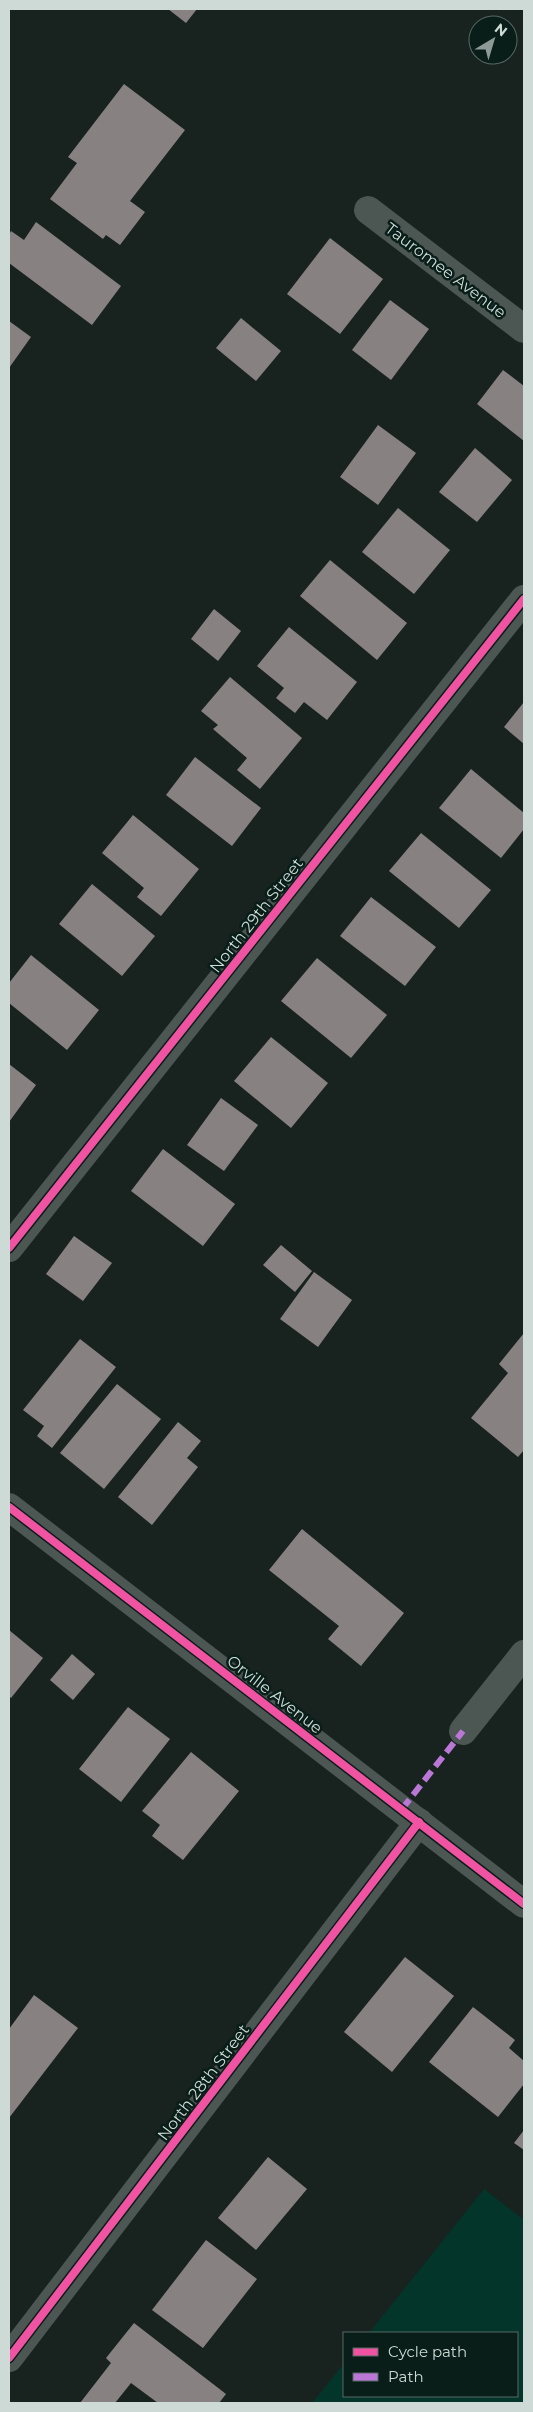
<svg xmlns="http://www.w3.org/2000/svg" width="533" height="2412" font-family="Montserrat,sans-serif">
<rect width="100%" height="100%" fill="#182320"/>
<polygon fill="#03352a" points="484,2189 524,2220 524,2403 312,2403 344,2364 344,2396 517,2396 517,2333 369,2333"/>
<g fill="#888182">
<polygon points="168,9 197,9 186,23"/>
<polygon points="124,84 185,130 130,201 145,212 120,245 106,235 103,239 50,199 77,163 68,157"/>
<polygon points="36,222 121,286 92,325 9,263 9,235 11,231 24,240"/>
<polygon points="330,238 383,279 340,334 287,294"/>
<polygon points="390,300 429,329 391,380 352,350"/>
<polygon points="241,318 281,351 256,381 216,348"/>
<polygon points="9,321 31,337 9,368"/>
<polygon points="503,370 524,386 524,441 477,404"/>
<polygon points="378,425 416,453 378,505 340,477"/>
<polygon points="475,448 512,480 477,522 439,492"/>
<polygon points="398,508 450,550 414,594 362,552"/>
<polygon points="330,560 407,623 377,660 300,596"/>
<polygon points="214,609 241,631 218,661 191,639"/>
<polygon points="289,627 357,682 327,720 304,702 295,713 276,698 284,688 257,666"/>
<polygon points="230,677 302,738 260,789 237,770 247,758 213,729 218,725 201,711"/>
<polygon points="524,702 524,744 504,727"/>
<polygon points="195,757 261,808 232,846 166,795"/>
<polygon points="471,769 524,813 524,829 501,858 439,808"/>
<polygon points="133,815 199,869 161,916 137,897 144,888 102,853"/>
<polygon points="421,833 491,890 459,928 389,871"/>
<polygon points="92,884 155,936 122,976 59,924"/>
<polygon points="371,897 436,947 405,986 340,936"/>
<polygon points="31,955 99,1010 67,1050 9,1003 9,983"/>
<polygon points="317,958 387,1015 351,1058 281,1001"/>
<polygon points="271,1037 328,1083 291,1128 234,1081"/>
<polygon points="9,1064 36,1085 9,1122"/>
<polygon points="221,1098 258,1125 224,1171 187,1145"/>
<polygon points="163,1149 235,1204 203,1246 131,1191"/>
<polygon points="74,1236 112,1263 83,1301 46,1274"/>
<polygon points="281,1245 312,1271 295,1292 263,1265"/>
<polygon points="314,1272 352,1300 318,1347 280,1319"/>
<polygon points="524,1333 524,1450 518,1457 471,1418 508,1373 499,1364"/>
<polygon points="80,1339 116,1367 52,1448 37,1436 44,1426 23,1410"/>
<polygon points="117,1384 161,1419 104,1489 60,1453"/>
<polygon points="178,1422 201,1441 187,1458 198,1467 152,1525 118,1497"/>
<polygon points="302,1529 404,1613 361,1666 328,1639 339,1626 269,1570"/>
<polygon points="9,1630 43,1658 11,1698 9,1696"/>
<polygon points="72,1654 95,1674 73,1700 50,1680"/>
<polygon points="128,1707 170,1739 121,1802 79,1769"/>
<polygon points="191,1752 239,1791 183,1860 152,1836 160,1825 142,1811"/>
<polygon points="405,1957 454,1996 392,2072 344,2032"/>
<polygon points="34,1995 78,2028 9,2118 9,2029"/>
<polygon points="473,2007 515,2040 509,2048 524,2061 524,2084 498,2117 429,2062"/>
<polygon points="524,2130 524,2150 514,2143"/>
<polygon points="268,2157 307,2189 256,2250 218,2218"/>
<polygon points="206,2240 257,2279 203,2348 152,2310"/>
<polygon points="134,2323 226,2394 219,2403 158,2403 131,2383 115,2403 80,2403 111,2363 106,2358"/>
</g>
<g fill="none" stroke-linecap="round" stroke-linejoin="round">
<g stroke="#4c5652" stroke-width="28">
<polyline points="368,210 524,329"/>
<polyline points="9,1248 524,599"/>
<polyline points="9,1507 524,1904"/>
<polyline points="463,1731 524,1654"/>
<polyline points="9,2358 419,1822"/>
</g>
<polyline stroke="#ba77d6" stroke-width="6" stroke-dasharray="12 6" stroke-linecap="butt" points="402,1809 463,1731"/>
<g stroke="#091e18" stroke-width="11">
<g id="cycleway">
<polyline points="9,1248 524,599"/>
<polyline points="9,1507 524,1904"/>
<polyline points="9,2358 419,1822"/>
</g>
</g>
<use href="#cycleway" stroke="#f153a3" stroke-width="8"/>
</g>
<g text-anchor="middle" stroke-width="5" stroke-linejoin="round" paint-order="stroke">
<g font-size="16" fill="#cddad5" stroke="#091e18">
<text transform="translate(446 270) rotate(37)" y="6">Tauromee Avenue</text>
<text transform="translate(256 915) rotate(-52)" y="6">North 29th Street</text>
<text transform="translate(275 1694) rotate(38)" y="6">Orville Avenue</text>
<text transform="translate(203 2082) rotate(-53)" y="6">North 28th Street</text>
</g>
</g>
<rect width="533" height="2412" fill="none" stroke="#cddad5" stroke-width="20"/>
<rect x="343" y="2332" width="175" height="65" fill="#091e18" stroke="#576964"/>
<rect x="353" y="2348" width="25" height="8" fill="#f153a3" stroke="#576964"/>
<text x="388" y="2357" font-size="15" fill="#cddad5">Cycle path</text>
<rect x="353" y="2373" width="25" height="8" fill="#ba77d6" stroke="#576964"/>
<text x="388" y="2382" font-size="15" fill="#cddad5">Path</text>
<g transform="translate(493 40) rotate(38)"><circle r="24" fill="#091e18" stroke="#576964"/>
<path d="M0-4L9 19L0 12L-9 19Z" fill="#8e9a96"/>
<text y="-8" font-size="14" font-weight="bold" text-anchor="middle" fill="#cddad5">N</text>
</g>
</svg>
